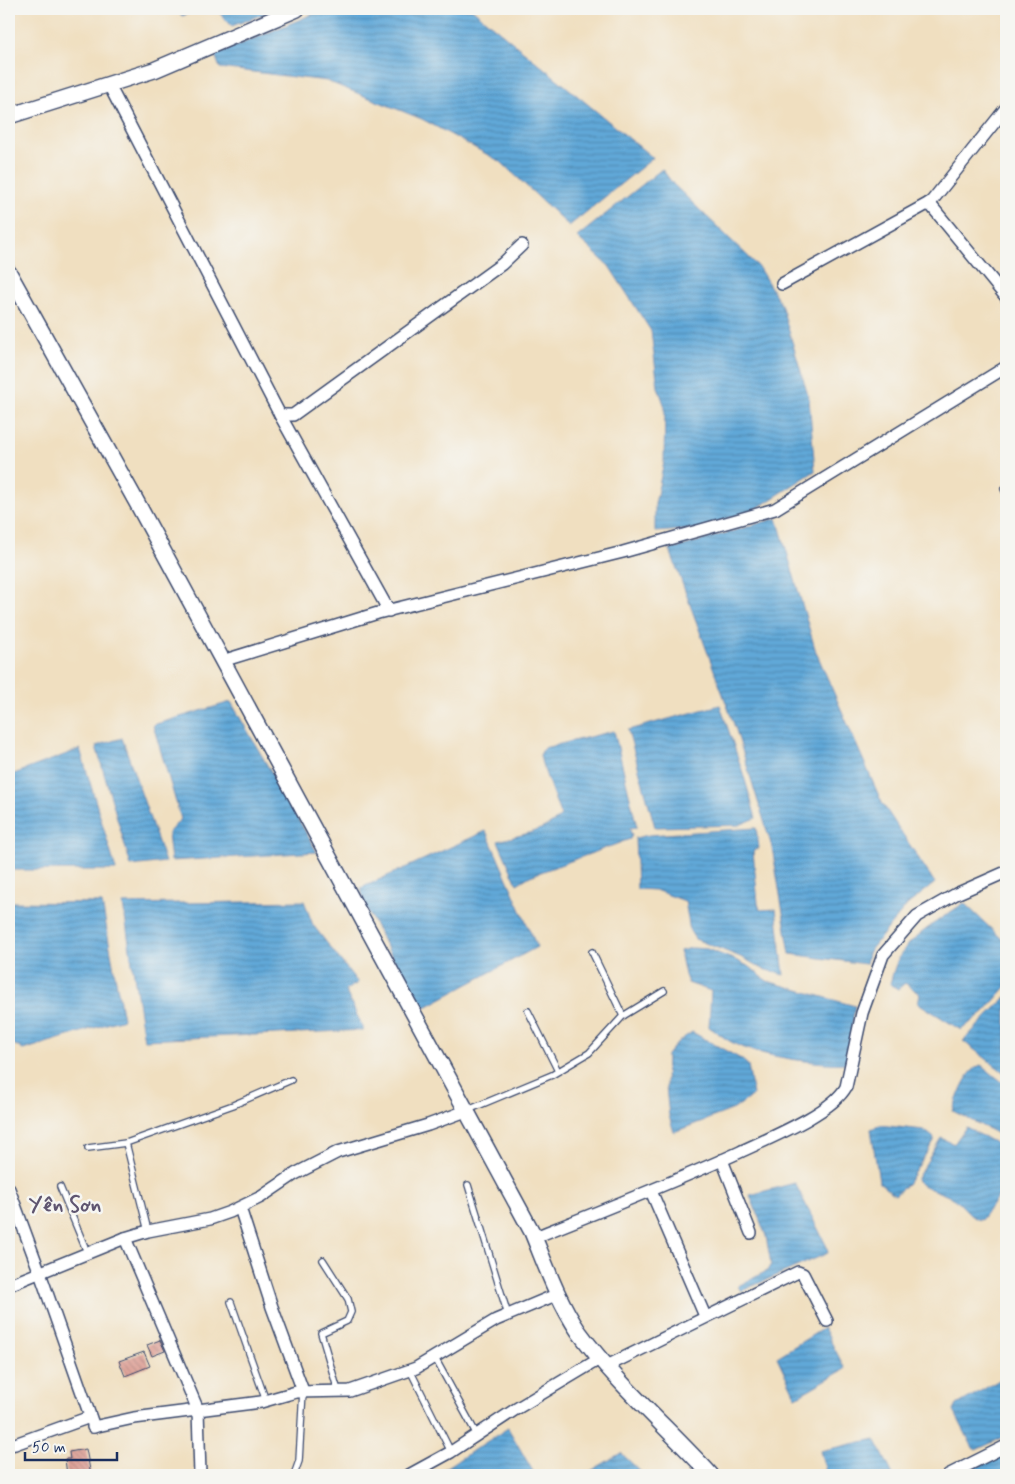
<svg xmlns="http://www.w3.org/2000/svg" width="1015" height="1484" font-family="Mynerve,sans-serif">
<defs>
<pattern id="water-rules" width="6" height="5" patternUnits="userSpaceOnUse" patternTransform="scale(1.25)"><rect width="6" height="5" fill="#61a8d8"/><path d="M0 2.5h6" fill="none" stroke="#4f89b2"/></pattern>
<pattern id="building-back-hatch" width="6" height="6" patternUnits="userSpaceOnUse" patternTransform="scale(1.25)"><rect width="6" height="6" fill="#dd9c92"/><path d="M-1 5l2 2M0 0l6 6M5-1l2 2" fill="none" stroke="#b2807a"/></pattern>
</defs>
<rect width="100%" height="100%" fill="#f6f6f2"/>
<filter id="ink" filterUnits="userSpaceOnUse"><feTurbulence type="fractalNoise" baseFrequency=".02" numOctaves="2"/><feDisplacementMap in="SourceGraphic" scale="10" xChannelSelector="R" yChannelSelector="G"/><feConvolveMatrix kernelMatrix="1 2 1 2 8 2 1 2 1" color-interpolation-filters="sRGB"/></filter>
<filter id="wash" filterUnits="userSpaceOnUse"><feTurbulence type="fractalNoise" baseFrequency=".0096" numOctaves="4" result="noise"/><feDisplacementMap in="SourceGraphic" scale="20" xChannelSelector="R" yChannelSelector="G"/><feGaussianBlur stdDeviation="1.12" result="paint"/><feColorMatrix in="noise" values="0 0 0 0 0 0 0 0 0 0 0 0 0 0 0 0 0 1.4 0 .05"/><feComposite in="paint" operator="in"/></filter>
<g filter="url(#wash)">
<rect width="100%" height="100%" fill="#f0dfc0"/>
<g fill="url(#water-rules)" stroke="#3e6c9b">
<polygon points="175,9 202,9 182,16"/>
<polygon points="215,9 276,9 232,26"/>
<polygon points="325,9 472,9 653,158 569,226 501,162 422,119 327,81 220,68 215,55"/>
<polygon points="662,169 673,184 757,265 781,304 809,399 815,471 759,507 698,529 655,532 655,504 664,462 665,407 658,387 651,331 609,266 577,237"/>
<polygon points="777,518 816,652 882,803 935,883 907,905 868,953 866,964 790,954 772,847 736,730 670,550"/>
<polygon points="231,702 317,852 171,861 168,833 181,819 153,725"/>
<polygon points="720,705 743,773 756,818 739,825 655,827 628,730"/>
<path d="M614 731 637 827 629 828 632 835 630 839 530 876 517 884 498 841C519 835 545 832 561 816L542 764 540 755 544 748Z"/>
<polygon points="122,738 165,862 131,866 96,746"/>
<polygon points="80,749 116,870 9,870 9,776"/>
<polygon points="756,828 759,848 753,851 758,903 760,910 776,909 784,975 763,969 743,958 695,939 690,931 685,901 655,890 637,889 635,838 649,835"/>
<polygon points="486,831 537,947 420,1010 365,906 361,888"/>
<polygon points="304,901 313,925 358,983 345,990 364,1030 144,1040 123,904"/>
<polygon points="9,902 102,903 123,1019 23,1050 9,1041"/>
<path d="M964 903 1006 943V987L985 1011 961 1030 918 1003 920 994 905 983 898 989 890 984C893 973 896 961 903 951 913 936 948 914 964 903Z"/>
<path d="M692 948 707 949 733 959 750 967 767 981 855 1006 846 1063C819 1065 759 1056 735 1044 726 1040 717 1032 709 1027L711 991 688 983 685 975 680 951Z"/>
<polygon points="1006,997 1006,1074 963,1041"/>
<polygon points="692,1032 741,1059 748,1065 753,1095 734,1109 674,1132 669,1116 666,1087 667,1055 678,1042"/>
<path d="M981 1065 1006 1085V1138L953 1111C958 1096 966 1071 981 1065Z"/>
<polygon points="880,1125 924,1130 934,1138 934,1141 907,1184 895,1195 879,1182 871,1129"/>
<path d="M966 1127 1006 1149V1186L981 1220C971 1219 964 1205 954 1199 943 1192 924 1189 916 1180L941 1138 954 1144Z"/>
<polygon points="795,1183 827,1247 828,1253 741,1291 738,1286 767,1271 771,1264 766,1236 750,1195"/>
<polygon points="824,1328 845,1369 796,1397 777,1357"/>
<polygon points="1006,1376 1006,1436 976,1450 973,1448 954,1411 957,1405"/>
<polygon points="508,1428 535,1475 435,1475"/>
<polygon points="875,1439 893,1475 827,1475 820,1451"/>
<polygon points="1006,1452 1006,1475 959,1475 1002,1454"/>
<polygon points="621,1453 644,1475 584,1475"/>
</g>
<g id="blocks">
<g fill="url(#building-back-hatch)">
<polygon points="160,1340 165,1351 152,1356 147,1345"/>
<polygon points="144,1352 150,1366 125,1376 119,1361"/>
<polygon points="86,1449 91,1475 67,1475 65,1459 70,1459 69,1452"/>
</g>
</g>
</g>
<g filter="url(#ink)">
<use href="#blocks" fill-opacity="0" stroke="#3b496d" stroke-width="1"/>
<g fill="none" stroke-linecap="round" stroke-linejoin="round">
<g stroke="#3b496d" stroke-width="8">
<g id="service">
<polyline points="1004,489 1006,493"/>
<polyline points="592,952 623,1016"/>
<polyline points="528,1011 558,1071"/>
<polyline points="468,1110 552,1075 589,1053 623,1016 664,991"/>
<polyline points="126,1143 148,1231"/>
<polyline points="88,1148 126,1143 233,1105 291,1080"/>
<polyline points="468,1185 508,1315"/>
<polyline points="60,1187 87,1252"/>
<polyline points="323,1260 348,1299 351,1312 347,1321 321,1333 338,1391"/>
<polyline points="231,1302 266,1401"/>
<polyline points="435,1358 477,1435"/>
<polyline points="410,1370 451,1452"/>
<polyline points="294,1475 299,1461 303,1391"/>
</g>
</g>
<g stroke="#3b496d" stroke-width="14">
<g id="minor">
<polyline points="109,85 280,415 293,415 502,264 522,245"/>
<polyline points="929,203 1006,297"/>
<polyline points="782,284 931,202 1006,108"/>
<polyline points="280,415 389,611"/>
<polyline points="222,661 378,613 623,552 775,509 1006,367"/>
<polyline points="722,1160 751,1233"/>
<polyline points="9,1189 40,1273 94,1427"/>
<polyline points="651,1191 705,1316"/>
<polyline points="240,1208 272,1307 303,1391"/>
<path d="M535 1237C603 1210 672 1183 740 1152 767 1139 832 1113 846 1087L862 1013 883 955 917 916 956 894 1006 872"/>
<polyline points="125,1238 198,1410 200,1475"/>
<polyline points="9,1285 125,1238 148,1231 210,1219 230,1212 261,1197 295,1174 338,1152 428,1125 466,1111"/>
<polyline points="607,1366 798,1272 803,1274 827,1321"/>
<polyline points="93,1427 134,1418 261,1402 296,1392 350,1391 416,1368 496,1320 558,1294"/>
<polyline points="9,1445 15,1444 90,1417"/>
<polyline points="409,1475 451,1452 516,1409 601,1358"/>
<polyline points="948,1475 1006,1446"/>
</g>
</g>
<g stroke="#3b496d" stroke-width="18">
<g id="tertiary">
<polyline points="9,116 154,70 297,9"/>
<path d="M9 273 136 501 532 1232C546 1266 558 1301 579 1332 617 1384 668 1428 711 1475"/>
</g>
</g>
<use href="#service" stroke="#fff" stroke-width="5.5"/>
<use href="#minor" stroke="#fff" stroke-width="11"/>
<use href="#tertiary" stroke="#fff" stroke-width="15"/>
</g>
</g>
<g text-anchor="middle" stroke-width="5" stroke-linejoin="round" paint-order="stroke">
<g font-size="21" font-weight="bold" fill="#5f5570" stroke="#f6f6f2">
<text x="65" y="1211">Yên Sơn</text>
</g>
</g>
<rect width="1015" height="1484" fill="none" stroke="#f6f6f2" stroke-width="30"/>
<path d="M25 1452v8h92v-8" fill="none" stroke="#1b2f5e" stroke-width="2.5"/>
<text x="32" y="1452" font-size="15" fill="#1b2f5e" stroke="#f6f6f2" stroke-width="4" paint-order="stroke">50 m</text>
</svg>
